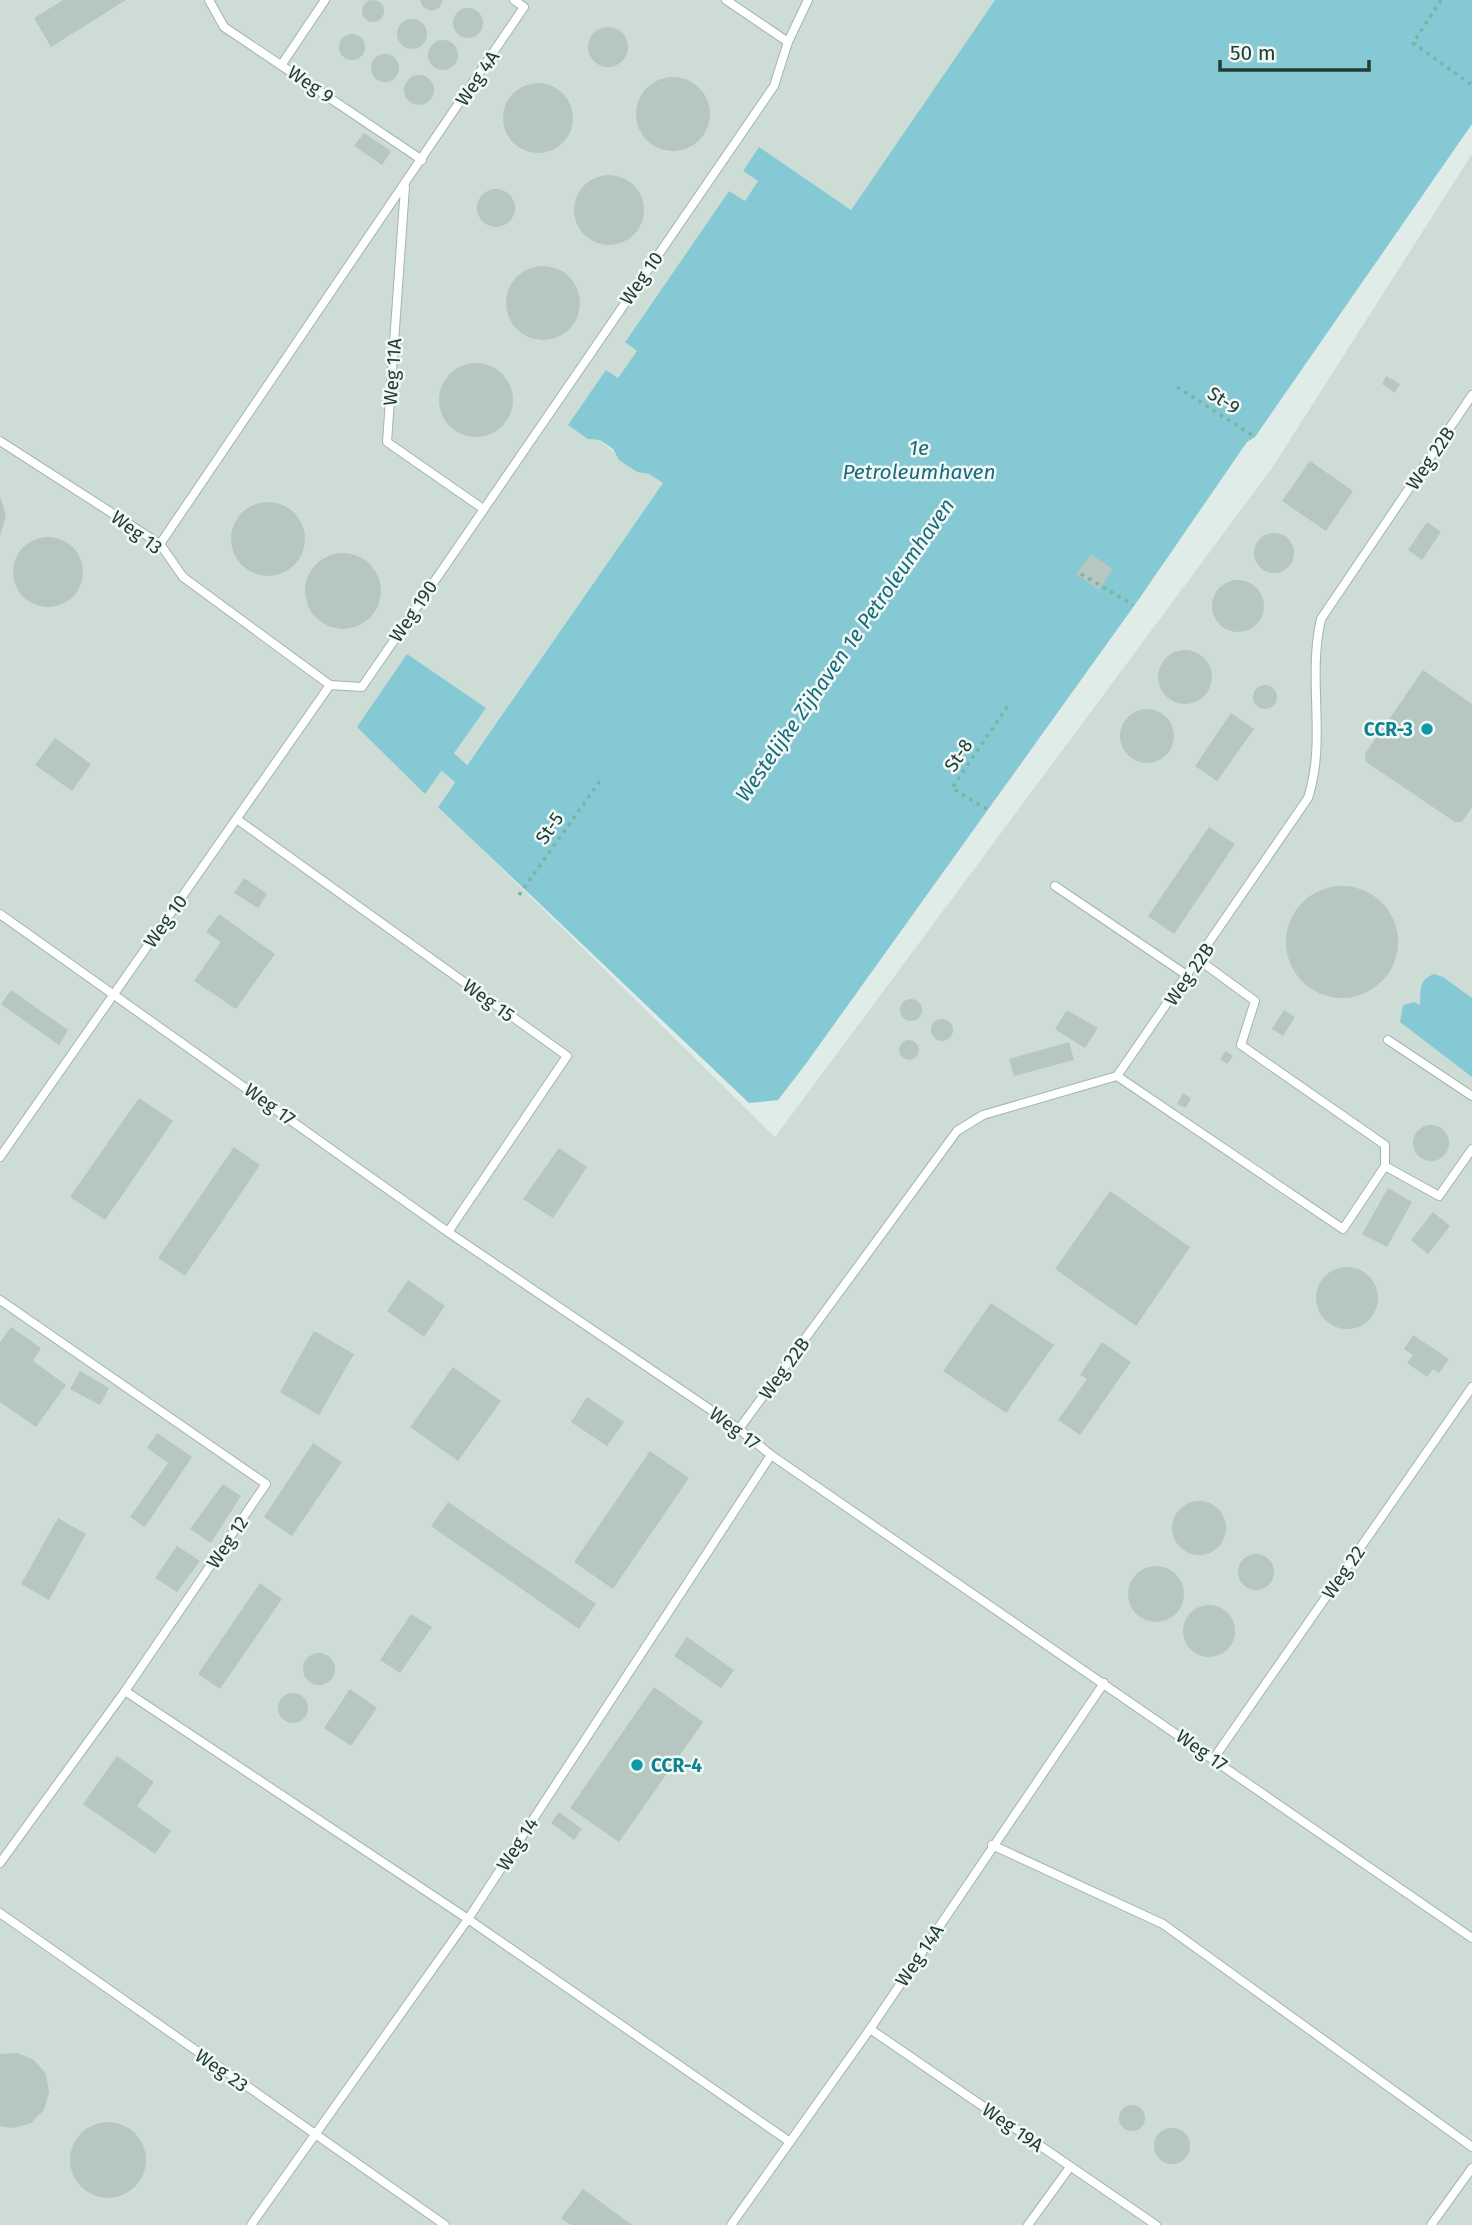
<svg xmlns="http://www.w3.org/2000/svg" width="1472" height="2225" font-family="'Fira Sans',sans-serif">
<rect width="100%" height="100%" fill="#e0ece7"/>
<polygon fill="#cedcd6" points="0,0 995,0 851,210 760,148 743,171 758,181 745,202 729,191 625,341 638,350 618,378 606,370 588,439 600,440 636,472 649,474 663,483 438,806 775,1137 1272,468 1472,154 1472,2225 0,2225"/>
<g fill="#85c9d5">
<polygon points="995,0 1472,0 1472,124 1255,437 1247,442 1139,599 805,1065 778,1100 749,1103 438,807 663,483 649,474 637,472 619,460 613,449 600,440 588,439 568,425 606,370 618,378 637,351 625,342 729,191 745,201 758,181 743,171 759,147 851,210"/>
<polygon points="407,654 486,708 425,794 357,727"/>
<path d="M1434 974 1443 977 1472 998V1077L1400 1022 1403 1005 1414 1002 1420 1005C1421 991 1418 980 1434 974Z"/>
</g>
<g fill="none" stroke-linecap="round" stroke-linejoin="round">
<polyline stroke="#85c9d5" stroke-width="21" points="426,743 473,784 483,780"/>
</g>
<g fill="#b5c7c0">
<polygon points="63,0 126,0 51,47 34,18"/>
<polygon points="420,0 443,0 439,8 431,11 423,7"/>
<circle cx="373" cy="11" r="11"/>
<circle cx="468" cy="23" r="15"/>
<circle cx="412" cy="34" r="15"/>
<circle cx="608" cy="47" r="20"/>
<circle cx="352" cy="47" r="13"/>
<circle cx="443" cy="55" r="15"/>
<circle cx="385" cy="68" r="14"/>
<circle cx="419" cy="90" r="15"/>
<circle cx="673" cy="114" r="37"/>
<circle cx="538" cy="118" r="35"/>
<polygon points="364,133 391,151 382,165 354,146"/>
<circle cx="609" cy="210" r="35"/>
<circle cx="496" cy="208" r="19"/>
<circle cx="543" cy="303" r="37"/>
<circle cx="476" cy="400" r="37"/>
<polygon points="1386,376 1400,384 1395,393 1382,384"/>
<polygon points="1310,461 1353,491 1326,531 1282,501"/>
<polygon points="0,496 6,515 0,536"/>
<circle cx="268" cy="539" r="37"/>
<polygon points="1427,522 1441,532 1422,560 1408,550"/>
<circle cx="1274" cy="553" r="20"/>
<circle cx="48" cy="572" r="35"/>
<circle cx="343" cy="591" r="38"/>
<polygon points="1091,554 1113,569 1099,590 1076,574"/>
<circle cx="1238" cy="606" r="26"/>
<circle cx="1185" cy="677" r="27"/>
<polygon points="1423,670 1472,704 1472,807 1462,822 1455,822 1366,762 1365,754"/>
<circle cx="1265" cy="697" r="12"/>
<circle cx="1147" cy="736" r="27"/>
<polygon points="1231,713 1254,729 1217,781 1195,766"/>
<polygon points="55,738 91,764 72,791 35,765"/>
<polygon points="1209,827 1235,844 1174,934 1148,916"/>
<polygon points="244,878 267,894 258,908 234,893"/>
<circle cx="1342" cy="942" r="56"/>
<polygon points="219,914 275,954 236,1009 194,981 221,942 206,932"/>
<polygon points="11,990 68,1030 59,1045 1,1004"/>
<circle cx="911" cy="1010" r="11"/>
<polygon points="1067,1010 1098,1028 1085,1048 1055,1029"/>
<polygon points="1284,1010 1295,1017 1283,1036 1272,1029"/>
<circle cx="942" cy="1030" r="11"/>
<circle cx="909" cy="1050" r="10"/>
<polygon points="1069,1042 1074,1060 1014,1076 1009,1059"/>
<polygon points="1226,1051 1233,1056 1227,1064 1220,1059"/>
<polygon points="1183,1093 1191,1098 1186,1108 1177,1104"/>
<polygon points="139,1098 173,1121 105,1220 70,1197"/>
<circle cx="1431" cy="1143" r="18"/>
<polygon points="234,1147 260,1165 185,1276 158,1258"/>
<polygon points="559,1148 587,1167 553,1218 523,1199"/>
<polygon points="1388,1188 1412,1202 1387,1247 1362,1234"/>
<polygon points="1110,1191 1190,1247 1136,1326 1055,1269"/>
<polygon points="1433,1212 1450,1226 1428,1254 1411,1240"/>
<circle cx="1347" cy="1298" r="31"/>
<polygon points="408,1280 445,1306 424,1337 387,1311"/>
<polygon points="991,1303 1054,1345 1006,1413 943,1371"/>
<polygon points="11,1327 41,1348 33,1361 66,1385 36,1427 0,1402 0,1342"/>
<polygon points="314,1331 354,1354 319,1415 280,1392"/>
<polygon points="1413,1335 1449,1359 1439,1373 1433,1369 1427,1377 1407,1363 1413,1355 1404,1349"/>
<polygon points="1102,1342 1131,1362 1080,1435 1058,1420 1087,1379 1080,1375"/>
<polygon points="453,1367 501,1401 458,1461 410,1427"/>
<polygon points="80,1371 109,1388 100,1405 70,1389"/>
<polygon points="587,1397 624,1422 607,1446 571,1422"/>
<polygon points="157,1433 192,1457 145,1527 130,1517 168,1463 147,1448"/>
<polygon points="313,1443 342,1462 292,1536 264,1517"/>
<polygon points="650,1451 689,1478 613,1589 574,1562"/>
<polygon points="223,1484 241,1496 211,1543 190,1529"/>
<circle cx="1199" cy="1528" r="27"/>
<polygon points="448,1502 596,1604 579,1629 431,1526"/>
<polygon points="58,1518 86,1534 49,1600 21,1584"/>
<polygon points="177,1546 200,1561 177,1592 155,1578"/>
<circle cx="1256" cy="1572" r="18"/>
<circle cx="1156" cy="1594" r="28"/>
<polygon points="260,1583 282,1599 220,1689 198,1674"/>
<circle cx="1209" cy="1631" r="26"/>
<polygon points="411,1614 432,1627 400,1673 380,1660"/>
<polygon points="687,1637 734,1670 721,1688 674,1656"/>
<circle cx="319" cy="1669" r="16"/>
<polygon points="654,1687 703,1722 619,1842 570,1808"/>
<polygon points="350,1689 377,1708 351,1746 324,1728"/>
<circle cx="293" cy="1708" r="15"/>
<polygon points="117,1756 154,1782 137,1806 171,1831 155,1854 83,1804"/>
<polygon points="559,1812 582,1829 574,1840 551,1823"/>
<polygon points="17,2053 34,2060 46,2074 49,2092 44,2110 31,2123 14,2128 0,2126 0,2054"/>
<circle cx="1132" cy="2118" r="13"/>
<circle cx="108" cy="2160" r="38"/>
<circle cx="1172" cy="2146" r="18"/>
<polygon points="583,2189 632,2225 571,2225 561,2218"/>
</g>
<g fill="none" stroke-linecap="round" stroke-linejoin="round">
<g stroke="#a3b4ae" stroke-width="10">
<g id="service">
<polyline points="209,0 224,27 422,160"/>
<polyline points="726,0 788,42"/>
<polyline points="282,64 325,0"/>
<polyline points="405,187 387,442 482,508"/>
<polyline points="0,441 160,544 183,577 330,685"/>
<polyline points="160,544 524,7 514,0"/>
<polyline points="330,685 362,687 774,86 788,42 808,0"/>
<polyline points="238,820 567,1056 448,1232"/>
<polyline points="1055,886 1188,976"/>
<polyline points="0,914 448,1232 739,1429 771,1455 1472,1938"/>
<polyline points="1199,960 1255,1001 1241,1045 1385,1145 1385,1166"/>
<polyline points="1388,1040 1472,1096"/>
<polyline points="1117,1076 1343,1229 1385,1166 1439,1196 1472,1149"/>
<polyline points="0,1157 330,685"/>
<polyline points="0,1300 266,1484 125,1691 0,1863"/>
<path d="M739 1429 957 1131 983 1115 1117 1076 1308 798C1327 740 1307 679 1321 619L1472 395"/>
<polyline points="125,1691 468,1919 790,2142"/>
<polyline points="1214,1758 1472,1387"/>
<polyline points="992,1845 1163,1924 1472,2147"/>
<polyline points="0,1913 445,2225"/>
<polyline points="870,2029 1156,2225"/>
<polyline points="251,2225 468,1919 771,1455"/>
<polyline points="731,2225 870,2029 1104,1683"/>
<polyline points="1028,2225 1070,2167"/>
<polyline points="1431,2225 1472,2168"/>
</g>
</g>
<g stroke="#7fb2a1" stroke-width="3.5" stroke-dasharray="3.5 5" stroke-linecap="butt">
<polyline points="1441,0 1413,43 1472,85"/>
<polyline points="1177,387 1255,437"/>
<polyline points="1081,574 1133,605"/>
<polyline points="987,809 952,788 1009,704"/>
<polyline points="519,895 602,778"/>
</g>
<use href="#service" stroke="#fff" stroke-width="8"/>
</g>
<g fill="#0f9aa8" stroke="#f1f8f5" stroke-width="2.5">
<circle cx="1427" cy="729" r="7"/>
<circle cx="637" cy="1765" r="7"/>
</g>
<g text-anchor="middle" stroke-width="5" stroke-linejoin="round" paint-order="stroke">
<g font-size="19" fill="#203e35" stroke="#f1f8f5">
<text transform="translate(477 78) rotate(-56)" y="7">Weg 4A</text>
<text transform="translate(311 84) rotate(34)" y="7">Weg 9</text>
<text transform="translate(641 278) rotate(-55)" y="7">Weg 10</text>
<text transform="translate(392 372) rotate(-86)" y="7">Weg 11A</text>
<text transform="translate(1224 400) rotate(33)" y="7">St-9</text>
<text transform="translate(1430 458) rotate(-56)" y="7">Weg 22B</text>
<text transform="translate(137 532) rotate(37)" y="7">Weg 13</text>
<text transform="translate(413 611) rotate(-56)" y="7">Weg 190</text>
<text transform="translate(958 755) rotate(-56)" y="7">St-8</text>
<text transform="translate(549 828) rotate(-55)" y="7">St-5</text>
<text transform="translate(165 921) rotate(-54)" y="7">Weg 10</text>
<text transform="translate(1189 974) rotate(-55)" y="7">Weg 22B</text>
<text transform="translate(489 1000) rotate(36)" y="7">Weg 15</text>
<text transform="translate(270 1104) rotate(36)" y="7">Weg 17</text>
<text transform="translate(784 1368) rotate(-54)" y="7">Weg 22B</text>
<text transform="translate(735 1428) rotate(37)" y="7">Weg 17</text>
<text transform="translate(227 1542) rotate(-56)" y="7">Weg 12</text>
<text transform="translate(1343 1572) rotate(-55)" y="7">Weg 22</text>
<text transform="translate(1202 1750) rotate(35)" y="7">Weg 17</text>
<text transform="translate(517 1844) rotate(-57)" y="7">Weg 14</text>
<text transform="translate(919 1955) rotate(-56)" y="7">Weg 14A</text>
<text transform="translate(222 2070) rotate(35)" y="7">Weg 23</text>
<text transform="translate(1013 2127) rotate(35)" y="7">Weg 19A</text>
</g>
<g font-size="19" font-weight="bold" fill="#0d838f" stroke="#f1f8f5" text-anchor="end">
<text x="1413" y="736">CCR-3</text>
<text x="651" y="1772" text-anchor="start">CCR-4</text>
</g>
<g font-size="21" font-style="italic" fill="#176d7d" stroke="#f1f8f5">
<text x="919" y="455">1e<tspan x="919" dy="24">Petroleumhaven</tspan></text>
<text transform="translate(845 650) rotate(-55)" y="7">Westelijke Zijhaven 1e Petroleumhaven</text>
</g>
</g>
<path d="M1220 60v10h149v-10" fill="none" stroke="#203e35" stroke-width="3.5"/>
<text x="1230" y="60" font-size="21" fill="#203e35" stroke="#f1f8f5" stroke-width="5" paint-order="stroke">50 m</text>
</svg>
